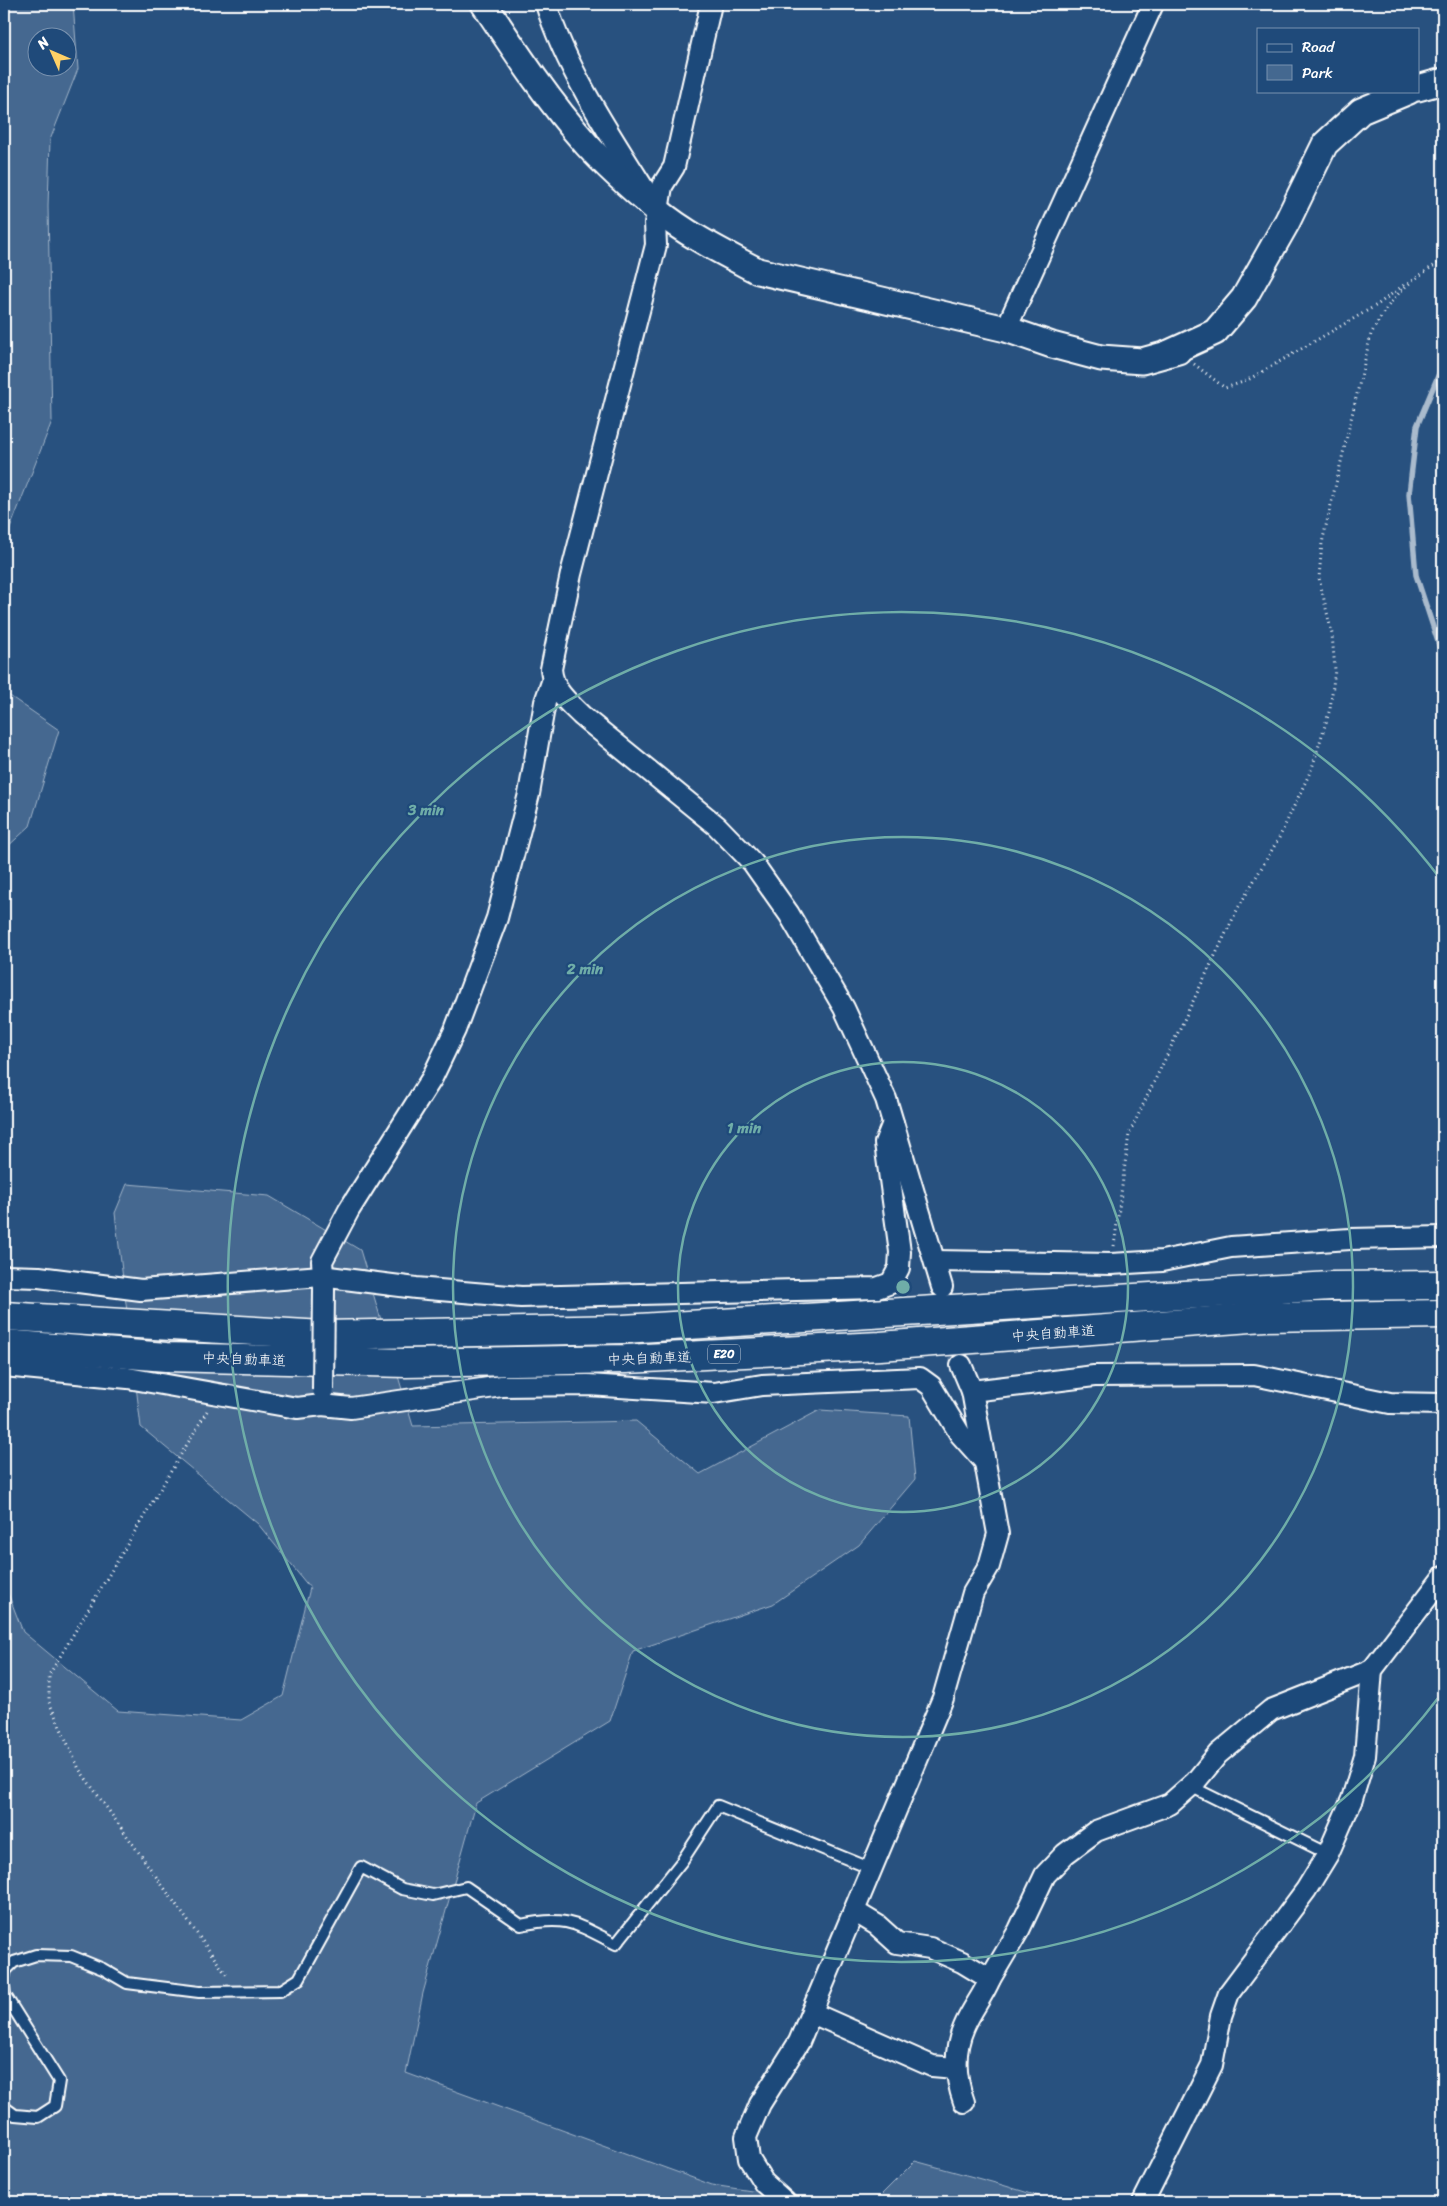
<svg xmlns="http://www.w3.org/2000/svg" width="1447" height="2206" font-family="Sriracha,'Klee One',sans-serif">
<rect width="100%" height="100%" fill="#28517f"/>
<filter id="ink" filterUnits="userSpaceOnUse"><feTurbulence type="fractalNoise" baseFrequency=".02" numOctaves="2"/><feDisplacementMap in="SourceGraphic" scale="10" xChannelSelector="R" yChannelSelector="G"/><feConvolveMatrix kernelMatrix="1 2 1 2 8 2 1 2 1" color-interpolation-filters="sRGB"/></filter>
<g filter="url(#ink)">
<g fill="#446890" stroke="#a2b4c8" fill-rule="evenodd">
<path d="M4 4H73L78 69 50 140 48 206 52 421 4 544ZM38 38H68V68H38Z"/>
<polygon points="4,692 59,730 30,826 4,850"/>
<polygon points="127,1184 269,1196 360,1250 413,1426 636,1421 700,1474 820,1410 909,1416 915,1479 859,1545 773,1604 633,1651 610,1721 476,1803 423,1993 406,2073 712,2185 825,2202 38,2202 4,2194 4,1583 23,1632 118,1711 241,1720 283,1696 310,1588 258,1524 141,1427 115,1213"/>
<polygon points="915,2161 999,2184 1058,2202 874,2202"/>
</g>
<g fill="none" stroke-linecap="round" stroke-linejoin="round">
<polyline stroke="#aabbcd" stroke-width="5.5" points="1443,364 1417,426 1409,494 1416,575 1443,657"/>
<polyline stroke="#486b92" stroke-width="20" stroke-dasharray="20 10" stroke-linecap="butt" points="944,1296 961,1365"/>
<g stroke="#fff" stroke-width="14">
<g id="service">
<polyline points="1190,1786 1328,1854"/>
<path d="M4 1978 6 1970 14 1962 36 1955 71 1956 103 1969 127 1983 199 1992 280 1991 299 1979 361 1867 402 1889 433 1895 466 1887 521 1925C567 1915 576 1924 616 1944L682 1861 718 1806 872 1869"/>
<polyline points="4,1986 5,1995 59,2081 55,2106 38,2117 15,2115 4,2107"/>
</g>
</g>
<g stroke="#fff" stroke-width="24">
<g id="minor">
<path d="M546 4C568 75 618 147 658 211L655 223 656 245 571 574 551 669C553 691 567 701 582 716L717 826 753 863 789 914 844 1008 886 1099 942 1287"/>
<polyline points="658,211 662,186 674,167 711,4"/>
<polyline points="1006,329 1153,4"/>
<polyline points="935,1261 1111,1264 1162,1261 1231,1247 1350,1239 1443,1237"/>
<polyline points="4,1276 39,1277 141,1290 321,1276 416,1288 521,1297 877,1288 891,1283 899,1268 900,1252 885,1143 893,1123"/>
<polyline points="324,1288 322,1261 349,1210 432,1078 455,1030 497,918 529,794 545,702 552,682"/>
<polyline points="4,1366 128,1378 297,1408 322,1405 351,1408 502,1386 588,1385 714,1393 762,1385 920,1378 931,1386 960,1434 985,1462"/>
<polyline points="972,1391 1094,1376 1254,1375 1390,1403 1443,1404"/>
<polyline points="854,1911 877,1925 897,1943 930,1948 962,1962 990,1979 1019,1930 1045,1875 1065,1854 1096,1831 1170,1804 1195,1782 1218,1754 1271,1710 1372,1670"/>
<polyline points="812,2013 932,2066 955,2068"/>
<path d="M964 2102C955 2077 953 2052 964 2027 971 2010 983 1996 990 1979"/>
<polyline points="785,2202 764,2183 749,2159 746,2137 760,2104 799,2042 943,1698 973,1593 989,1566 998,1534 972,1391 961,1365"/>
<polyline points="1143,2202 1212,2065 1221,2016 1229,1993 1306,1890 1328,1854 1352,1799 1365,1756 1372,1670 1443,1577"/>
</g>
</g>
<g stroke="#fff" stroke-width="29">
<g id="tertiary">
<path d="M484 4C516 52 549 102 587 145 608 168 633 190 657 210 687 235 724 253 758 271L1006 329 1052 345 1101 358 1142 361 1178 351"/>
<polyline points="1418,88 1443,81"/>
<polyline points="1169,353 1215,332 1244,298 1287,222 1325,144 1361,111 1409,91"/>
</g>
</g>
<g stroke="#fff" stroke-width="31">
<g id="motorway">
<polyline points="4,1316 323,1335 623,1329 1331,1286 1443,1285"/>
<polyline points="4,1344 166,1357 406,1363 626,1359 880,1346 1264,1317 1443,1314"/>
</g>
</g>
<g stroke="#fff" stroke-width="3" stroke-dasharray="1 4" stroke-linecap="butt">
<polyline points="1194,364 1225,388 1246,381 1377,305 1404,285"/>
<path d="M1114 1246 1129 1134 1238 908 1279 838 1312 768 1330 709 1335 670 1332 634 1319 578 1322 543 1371 334C1393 294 1405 284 1443 260"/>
<polyline points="207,1411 49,1675 49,1702 79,1769 228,1977"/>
</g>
<use href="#service" stroke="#1f4a7a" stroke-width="10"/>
<use href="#minor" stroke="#1f4a7a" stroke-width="20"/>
<use href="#tertiary" stroke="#1f4a7a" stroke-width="25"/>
<use href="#motorway" stroke="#1f4a7a" stroke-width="28"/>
<g stroke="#fff" stroke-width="24" stroke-linecap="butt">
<polyline id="minor-bridge" points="323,1390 324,1290"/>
</g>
<use href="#minor-bridge" stroke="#1f4a7a" stroke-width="20"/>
</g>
</g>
<g fill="none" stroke="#6fada8" stroke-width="2.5">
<circle cx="903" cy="1287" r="225"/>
<circle cx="903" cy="1287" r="450"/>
<path d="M1442 1693A675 675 0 1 1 1442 881"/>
</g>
<g text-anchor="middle" stroke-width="4.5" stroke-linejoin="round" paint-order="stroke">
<rect fill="#1f4a7a" stroke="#bcc9d7" stroke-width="1" x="708" y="1344.5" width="32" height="19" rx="4"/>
<g font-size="12" font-weight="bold" fill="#fff">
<text x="724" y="1358">E20</text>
</g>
<g font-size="14" fill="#fff" stroke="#1f4a7a">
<text transform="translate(1053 1333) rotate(-4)" y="5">中央自動車道</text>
<text transform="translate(649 1358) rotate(-2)" y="5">中央自動車道</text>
<text transform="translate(244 1359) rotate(2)" y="5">中央自動車道</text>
</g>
</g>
<circle cx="903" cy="1287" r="8" fill="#6fada8" stroke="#1f4a7a" stroke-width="2.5"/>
<g font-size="15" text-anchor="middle" font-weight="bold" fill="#6fada8" stroke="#1f4a7a" stroke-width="4.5" stroke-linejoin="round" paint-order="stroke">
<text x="426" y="815">3 min</text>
<text x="585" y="974">2 min</text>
<text x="744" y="1133">1 min</text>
</g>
<rect width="1447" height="2206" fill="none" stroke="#1f4a7a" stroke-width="20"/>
<rect x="10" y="10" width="1427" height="2186" fill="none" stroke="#fff" stroke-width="2" filter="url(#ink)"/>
<rect x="1257" y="28" width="162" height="65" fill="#1f4a7a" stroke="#7992af"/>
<rect x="1267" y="44" width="25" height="8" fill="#1f4a7a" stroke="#7992af"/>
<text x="1302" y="52" font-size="15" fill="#ffffff">Road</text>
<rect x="1267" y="65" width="25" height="15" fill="#446890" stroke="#7992af"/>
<text x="1302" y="78" font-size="15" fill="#ffffff">Park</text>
<g transform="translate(52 52) rotate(315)"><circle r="24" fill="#1f4a7a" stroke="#7992af"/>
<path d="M0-4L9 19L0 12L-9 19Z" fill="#ffd166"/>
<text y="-8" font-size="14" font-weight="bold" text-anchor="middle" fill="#ffffff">N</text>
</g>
</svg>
